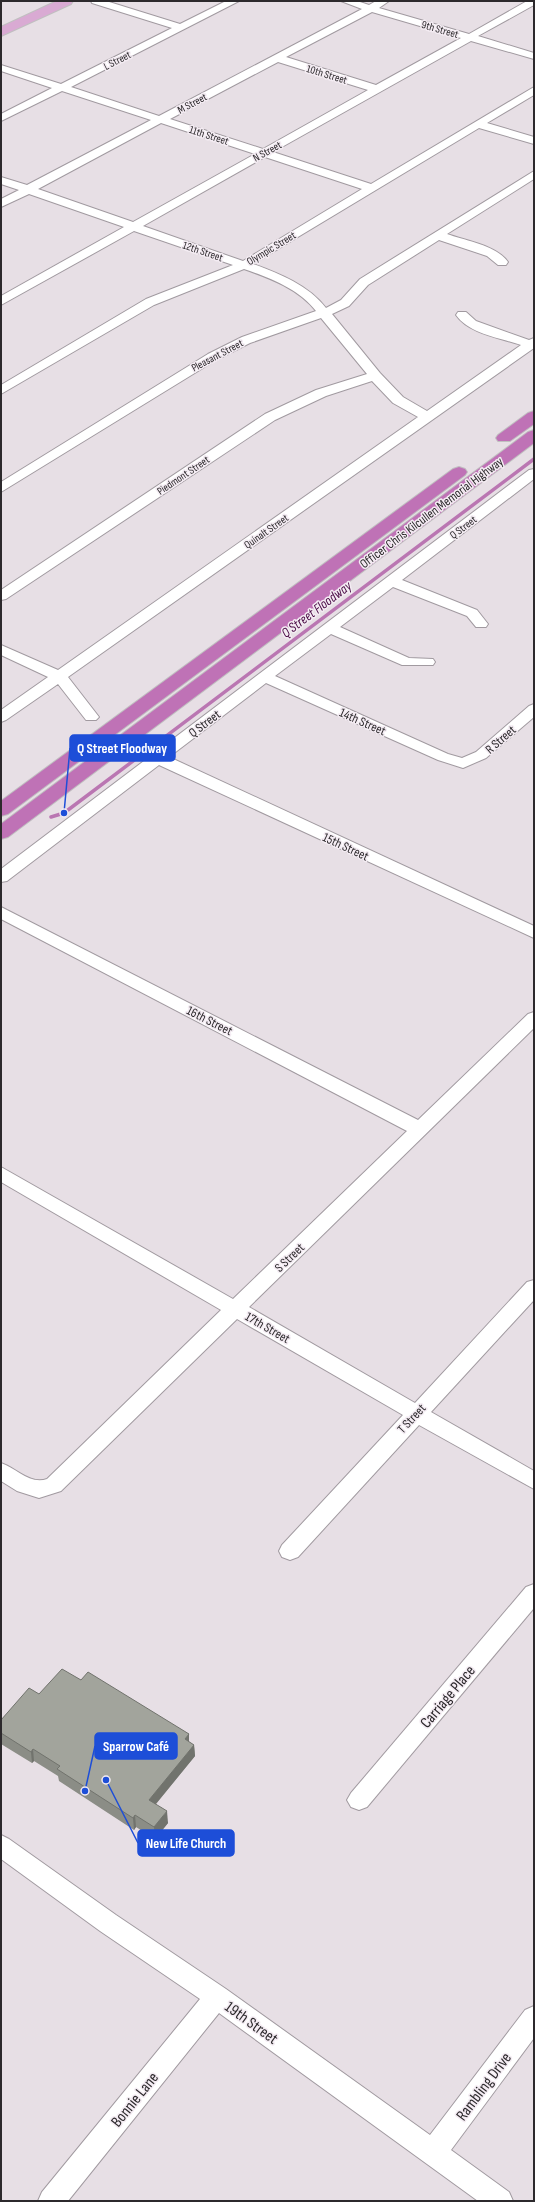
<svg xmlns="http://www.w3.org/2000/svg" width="535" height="2202" font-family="'Sofia Sans Condensed',sans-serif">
<rect width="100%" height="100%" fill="#e7dfe5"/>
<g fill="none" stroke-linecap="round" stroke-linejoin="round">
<polyline stroke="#ba76b2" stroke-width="3.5" points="51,817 64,813 534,459"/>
<g stroke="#a19aa0" stroke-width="2">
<g id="minor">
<path d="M91 1H106L180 24 226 1H239L71 87 159 116 362 9 341 1H357L369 5 376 1H389L379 8 469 34 527 1H534V5L478 36 534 53V59L471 41 273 152 371 184 534 87V95L487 123 534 137V144L479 128 253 264C280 274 308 285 326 308L341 300 360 279 534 171V179L447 234C466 241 496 245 508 262L506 265H498L487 256 439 240 368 285 349 306 332 314 380 373 403 397 427 411 521 345C501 338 469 334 456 315L458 312H466L476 321 529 340 534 338V348L68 677 99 717 96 720H86L58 684 6 720 1 722V710L48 677 1 655V645L58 670 418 417 393 403 372 381 326 396 275 420 6 599 1 600V590L265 414 316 390 367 374 321 318 250 343 216 360 1 492V482L208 354 242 337 316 311C299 289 270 278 244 269L154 305 1 394V385L146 299 233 265 134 231 1 305V296L124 227 29 194 1 207V199L19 190 1 184V177L27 185 151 120 62 91 1 121V114L52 88 1 71V65L61 84 172 28 92 3ZM372 12 461 38 376 85 286 57ZM278 62 368 90 263 149 170 119ZM161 123 255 154 133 222 38 189ZM265 157 362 189 243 261 143 226Z"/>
<polygon points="534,469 534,479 402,580 477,610 488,624 486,627 476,627 467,616 393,587 340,627 409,658 433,659 435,662 433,665 402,665 331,634 275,676 448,754 462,758 476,752 529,706 534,704 534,717 486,758 463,768 438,760 266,683 169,757 534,926 534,938 159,765 7,881 1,882 1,869 529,470"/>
<path d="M1 907 418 1120 528 1014 534 1012V1028L249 1307 415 1403 527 1282 534 1280V1300L431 1412 534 1471V1489L419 1425 298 1557 290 1560 282 1557 279 1551 282 1545 403 1415 237 1319 61 1491 39 1498 17 1491 1 1481V1463C16 1468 30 1485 47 1479L221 1310 1 1182V1167L233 1299 407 1131 1 919Z"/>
<polygon points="534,1584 534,1608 367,1807 359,1810 351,1807 347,1800 351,1793 526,1587"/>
<polygon points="1,1835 9,1839 116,1915 226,1989 430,2135 525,2010 534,2006 534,2038 451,2150 509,2192 513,2201 478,2201 219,2013 68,2201 38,2201 42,2192 200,1999 100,1931 1,1859"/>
</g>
</g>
<g stroke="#c0bfc0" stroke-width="2">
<polygon id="major" points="57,1 73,1 71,4 1,36 1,27"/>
</g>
<g stroke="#c0bfc0" stroke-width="2">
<g id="highway">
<polygon points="534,411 534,424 510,441 498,441 496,438 498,435 528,413"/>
<polygon points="534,430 534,443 8,837 1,839 1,824 528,432"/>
<polygon points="459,467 465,469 467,472 465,475 8,814 1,816 1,801 453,469"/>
</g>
</g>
<use href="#minor" fill="#fff" fill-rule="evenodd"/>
<use href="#major" fill="#d9aad3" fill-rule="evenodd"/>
<use href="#highway" fill="#bf72b6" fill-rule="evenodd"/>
</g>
<polygon fill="#8b8d86" points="81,1680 189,1734 189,1742 194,1745 195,1756 156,1804 168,1823 155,1839 136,1827 134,1830 59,1781 58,1776 34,1761 32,1763 1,1744 1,1720 39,1694"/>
<g fill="#71736d">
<polygon points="189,1734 189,1746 185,1739"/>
<polygon points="194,1745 195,1756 150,1811 149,1800"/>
<polygon points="33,1749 34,1761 32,1763 31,1752"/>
<polygon points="167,1811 168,1823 155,1839 154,1827"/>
<polygon points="135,1815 136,1827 134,1830 133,1818"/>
</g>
<polygon fill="#a2a49c" stroke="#71736d" points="62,1669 81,1680 88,1672 189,1734 185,1739 194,1745 149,1800 167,1811 154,1827 135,1815 133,1818 57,1769 60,1766 33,1749 31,1752 1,1733 1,1720 29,1688 39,1694"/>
<g text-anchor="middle" stroke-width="3" stroke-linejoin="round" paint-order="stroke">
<g font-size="11" fill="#2c292c" stroke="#f4ecf3">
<text transform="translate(440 29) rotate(16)" y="4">9th Street</text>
<text transform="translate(117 60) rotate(-27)" y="4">L Street</text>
<text transform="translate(327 74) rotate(17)" y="4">10th Street</text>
<text transform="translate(192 103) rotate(-28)" y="4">M Street</text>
<text transform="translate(209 135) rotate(18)" y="4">11th Street</text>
<text transform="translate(267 151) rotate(-29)" y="4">N Street</text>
<text transform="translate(271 248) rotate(-31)" y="4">Olympic Street</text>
<text transform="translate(203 251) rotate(19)" y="4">12th Street</text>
<text transform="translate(217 355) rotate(-28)" y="4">Pleasant Street</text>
<text transform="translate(183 475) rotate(-34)" y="4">Piedmont Street</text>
<text transform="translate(463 527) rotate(-37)" y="4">Q Street</text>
<text transform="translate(266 531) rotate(-35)" y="4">Quinalt Street</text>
</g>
<g font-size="13" fill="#2c292c" stroke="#f4ecf3">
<text transform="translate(431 512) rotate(-37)" y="5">Officer Chris Kilcullen Memorial Highway</text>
<text transform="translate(363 721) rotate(24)" y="5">14th Street</text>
<text transform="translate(204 723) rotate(-37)" y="5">Q Street</text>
<text transform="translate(500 739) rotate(-41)" y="5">R Street</text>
<text transform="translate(346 846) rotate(25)" y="5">15th Street</text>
<text transform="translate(210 1020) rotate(27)" y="5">16th Street</text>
<text transform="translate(289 1257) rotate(-44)" y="5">S Street</text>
<text transform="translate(268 1327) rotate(30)" y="5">17th Street</text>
<text transform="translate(411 1418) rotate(-47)" y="5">T Street</text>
</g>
<g font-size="14" font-style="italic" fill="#480944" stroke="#f4ecf3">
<text transform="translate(316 609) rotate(-37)" y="5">Q Street Floodway</text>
</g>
<g font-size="16" fill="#2c292c" stroke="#f4ecf3">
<text transform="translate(447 1696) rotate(-50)" y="6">Carriage Place</text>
<text transform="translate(252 2022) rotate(36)" y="6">19th Street</text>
<text transform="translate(483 2086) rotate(-53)" y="6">Rambling Drive</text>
<text transform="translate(134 2099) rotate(-51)" y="6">Bonnie Lane</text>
</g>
</g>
<path fill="none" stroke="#1d4ed8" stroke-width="1.5" d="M64 813L70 748M85 1791L95 1746M106 1780L138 1843"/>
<g fill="#1d4ed8" stroke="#f4ecf3" stroke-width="1.5">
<circle cx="64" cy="813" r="4"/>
<circle cx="85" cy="1791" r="4"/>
<circle cx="106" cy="1780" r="4"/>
</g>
<g fill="#1d4ed8" stroke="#1d4ed8" stroke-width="1.5">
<rect x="70" y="735" width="105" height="26" rx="4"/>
<rect x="95" y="1733" width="82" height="26" rx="4"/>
<rect x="138" y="1830" width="96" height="26" rx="4"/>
</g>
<g font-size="14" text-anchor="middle" font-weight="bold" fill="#fff">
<text x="122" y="753">Q Street Floodway</text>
<text x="136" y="1751">Sparrow Café</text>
<text x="186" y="1848">New Life Church</text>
</g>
<rect width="535" height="2202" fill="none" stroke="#2c292c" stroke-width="4"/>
</svg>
